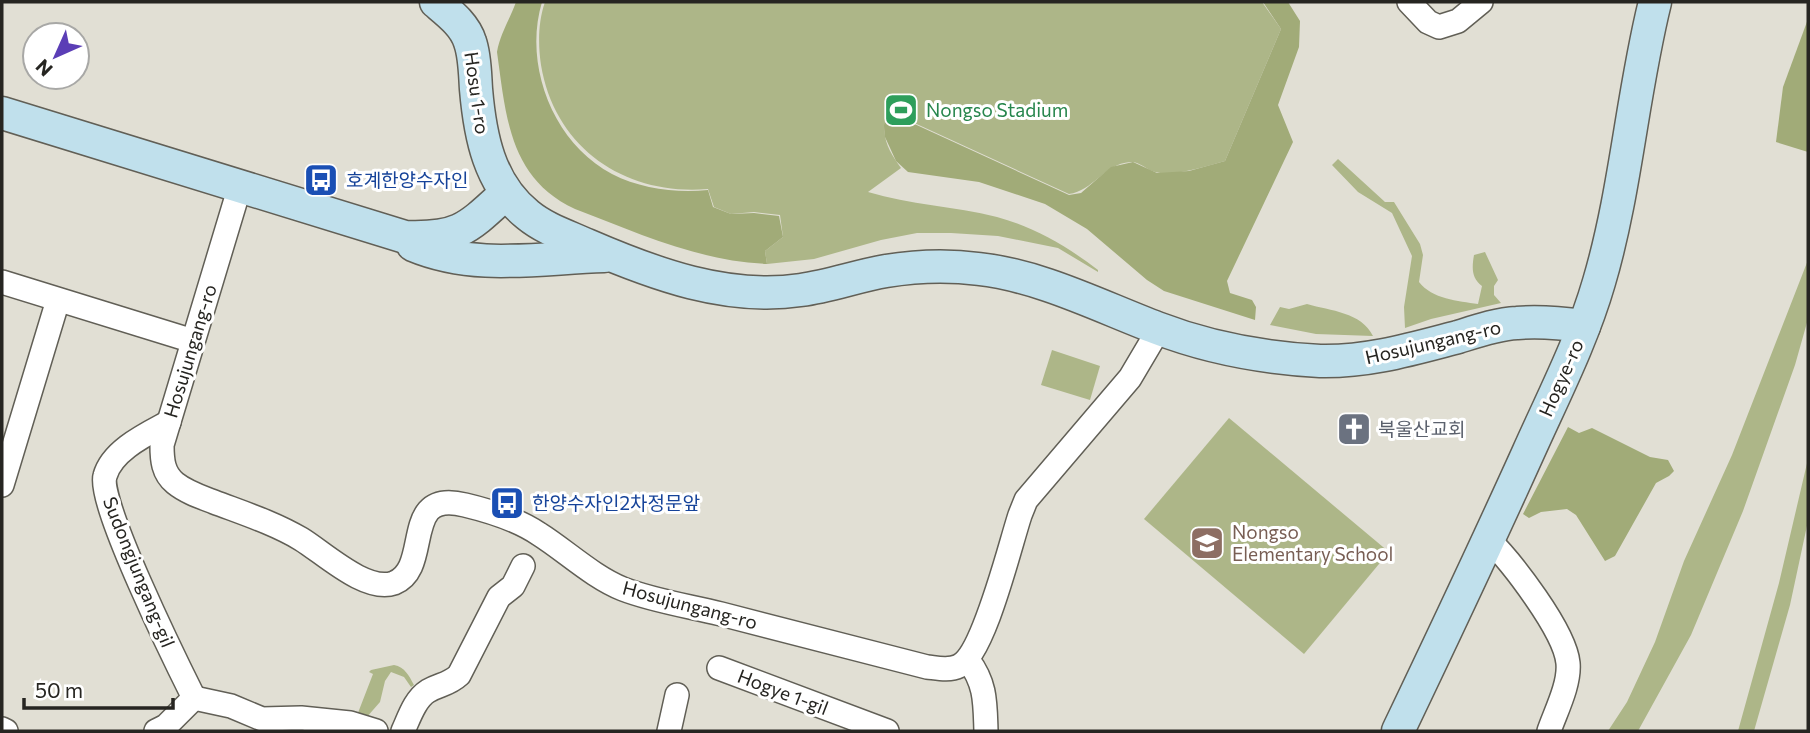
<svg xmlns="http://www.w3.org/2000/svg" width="1810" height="733" font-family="Commissioner,'Noto Sans KR',sans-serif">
<rect width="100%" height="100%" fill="#e1dfd4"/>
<g fill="#adb688">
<path d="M545 2H1262L1281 29 1225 161C1206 166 1174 177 1155 172 1147 170 1139 161 1130 162 1104 164 1093 191 1069 194L897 115 889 116C878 134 890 153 901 168L868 192C910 205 954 206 997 217 1034 227 1068 247 1098 270V272L1058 248 998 236 951 233H917L881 240 814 259 767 264 765 251 783 237 780 215 754 212 731 214 714 207 708 189C626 196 555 149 541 65 538 45 538 22 545 2Z"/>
<path d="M1338 159 1385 202H1394L1420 244 1423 255 1419 282C1432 299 1458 301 1478 304L1482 286C1471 278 1472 267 1474 255L1485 252 1498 280 1494 286V295L1501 303 1431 319 1405 328 1404 307 1412 256 1392 213 1358 192 1332 165Z"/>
<polygon points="1808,260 1808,319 1795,365 1743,511 1691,635 1638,731 1608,731 1627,702 1655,642 1684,561 1732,455"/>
<path d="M1307 304C1331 311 1361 312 1373 336L1316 334 1270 325 1280 307 1289 309Z"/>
<polygon points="1052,350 1100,366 1090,400 1041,385"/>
<polygon points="1229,418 1389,552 1304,654 1144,519"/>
<polygon points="1808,459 1808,521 1790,605 1754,731 1738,731 1779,583"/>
<path d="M394 665C405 667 409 676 414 685L411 687 404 677 391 672 385 681 380 702 366 718H356L373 674 369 672 371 670Z"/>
</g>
<g fill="#a1ab78">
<path d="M516 2H542C523 65 553 143 612 174 641 189 676 193 708 190L713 207 731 214 754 213 779 216 783 237 765 251 767 264C698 261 638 233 575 209 509 178 506 116 497 52 500 34 510 19 516 2Z"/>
<polygon points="1263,2 1288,2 1300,21 1299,47 1278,105 1293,142 1227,281 1230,293 1252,300 1256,307 1255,320 1164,291 1147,280 1087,229 1045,204 979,182 908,172 896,161 885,137 884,125 889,116 897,116 1069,195 1081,193 1111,167 1133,162 1157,173 1189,171 1225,161 1281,29"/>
<polygon points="1808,19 1808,152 1776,142 1783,87"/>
<polygon points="1568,427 1579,433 1592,428 1650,457 1668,460 1674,471 1669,476 1656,483 1615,556 1605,561 1576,515 1567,509 1541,512 1529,518 1523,514"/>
</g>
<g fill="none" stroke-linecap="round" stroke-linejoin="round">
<g stroke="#615f56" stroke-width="26">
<g id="street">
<polyline points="1409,2 1428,22 1439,27 1458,21 1481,2"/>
<path d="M240 186 162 445C162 460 163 473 175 483 186 492 201 497 214 502 243 513 274 523 301 539 324 553 366 593 394 583 433 568 399 488 465 505 490 511 517 519 539 534 566 551 593 577 623 589 654 601 689 606 721 614 789 632 858 649 927 667 937 668 949 671 959 666 984 654 1010 545 1020 515L1026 500 1130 378 1159 329"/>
<polyline points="2,282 193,341"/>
<polyline points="2,485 58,300"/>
<path d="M1488 539C1511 561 1565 631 1568 663 1570 684 1556 711 1549 731"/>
<path d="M968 660C986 684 985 702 986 731"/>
<polyline points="719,668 887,731"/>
<polyline points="194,698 231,706 262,719 301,718 350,723 376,731"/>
<polyline points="2,729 6,731"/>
<path d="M156 731 166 726 194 698C178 666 97 502 105 476 112 450 147 434 169 422"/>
<path d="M403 731C409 718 415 699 428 691 440 684 448 685 459 675L499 597 513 586 523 566"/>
<polyline points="669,731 677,695"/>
</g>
</g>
<g stroke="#615f56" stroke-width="35">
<g id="secondary">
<path d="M436 2C449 13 465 25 470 42 475 56 475 74 476 89 480 136 489 184 528 215 545 229 567 236 587 245 654 274 727 301 801 290 830 286 857 276 886 271 917 266 948 265 979 269 1041 276 1099 306 1157 328 1209 348 1265 358 1320 361 1369 362 1412 349 1458 337 1477 331 1497 324 1517 323 1540 321 1561 323 1584 326"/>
<path d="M2 113 405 237C459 239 467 229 506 193"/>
<path d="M413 245C475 271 538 258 604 256"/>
<path d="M1398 731C1442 639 1486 546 1528 453 1553 397 1582 341 1599 282 1626 191 1632 94 1655 2"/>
</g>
</g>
<use href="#street" stroke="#fff" stroke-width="23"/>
<use href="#secondary" stroke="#c0e0ec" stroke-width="32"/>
</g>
<defs>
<g id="stadium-square" transform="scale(1.75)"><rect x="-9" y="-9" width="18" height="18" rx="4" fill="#2e9e5b" stroke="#fff"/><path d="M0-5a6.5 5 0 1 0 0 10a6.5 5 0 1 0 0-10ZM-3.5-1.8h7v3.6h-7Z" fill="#fff"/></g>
<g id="bus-square" transform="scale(1.75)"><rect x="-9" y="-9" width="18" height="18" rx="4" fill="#1a4fb4" stroke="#fff"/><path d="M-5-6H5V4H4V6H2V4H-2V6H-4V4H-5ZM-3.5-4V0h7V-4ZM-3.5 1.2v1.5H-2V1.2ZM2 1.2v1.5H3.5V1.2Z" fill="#fff"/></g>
<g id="church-square" transform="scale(1.75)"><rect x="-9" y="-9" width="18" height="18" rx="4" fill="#6b7280" stroke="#fff"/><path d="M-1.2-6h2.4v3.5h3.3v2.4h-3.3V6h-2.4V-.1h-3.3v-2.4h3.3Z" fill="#fff"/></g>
<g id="school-square" transform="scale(1.75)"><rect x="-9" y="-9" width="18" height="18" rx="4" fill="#8d6e63" stroke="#fff"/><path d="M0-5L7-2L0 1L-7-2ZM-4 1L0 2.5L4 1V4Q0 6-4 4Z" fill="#fff"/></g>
</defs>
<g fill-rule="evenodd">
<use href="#stadium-square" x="901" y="110"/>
<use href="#bus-square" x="321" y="180"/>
<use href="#church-square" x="1354" y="429"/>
<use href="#bus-square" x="507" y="503"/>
<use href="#school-square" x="1207" y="543"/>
</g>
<g text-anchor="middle" stroke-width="6" stroke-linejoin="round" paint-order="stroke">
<g font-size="19" fill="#262521" stroke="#fff">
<text transform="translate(477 93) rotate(82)" y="7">Hosu 1-ro</text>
<text transform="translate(1433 342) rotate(-13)" y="7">Hosujungang-ro</text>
<text transform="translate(190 351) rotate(-73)" y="7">Hosujungang-ro</text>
<text transform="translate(1561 378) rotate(-66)" y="7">Hogye-ro</text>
<text transform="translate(139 572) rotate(68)" y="7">Sudongjungang-gil</text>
<text transform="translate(690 605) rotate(15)" y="7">Hosujungang-ro</text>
<text transform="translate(783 692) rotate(21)" y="7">Hogye 1-gil</text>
</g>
<g font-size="19" fill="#27864d" stroke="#fff" text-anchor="start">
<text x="926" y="117">Nongso Stadium</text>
</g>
<g font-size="19" fill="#164399" stroke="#fff" text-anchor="start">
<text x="346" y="187">호계한양수자인</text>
<text x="532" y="510">한양수자인2차정문앞</text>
</g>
<g font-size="19" fill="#5b616d" stroke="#fff" text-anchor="start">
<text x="1378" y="436">북울산교회</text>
</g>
<g font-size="19" fill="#785e54" stroke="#fff" text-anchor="start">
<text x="1232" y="539">Nongso<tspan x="1232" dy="22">Elementary School</tspan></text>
</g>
</g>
<rect width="1810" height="733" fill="none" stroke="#262521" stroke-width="7"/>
<g transform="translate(56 56) rotate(225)"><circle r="33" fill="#ffffff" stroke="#a8a8a6" stroke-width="2"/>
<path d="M0-5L12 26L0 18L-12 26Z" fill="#5b3eb6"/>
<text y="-10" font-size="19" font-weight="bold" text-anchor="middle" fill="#262521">N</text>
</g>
<path d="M24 698v10h149v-10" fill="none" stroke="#262521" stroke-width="3.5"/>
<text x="35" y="698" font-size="21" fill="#262521" stroke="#ffffff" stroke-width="5" paint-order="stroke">50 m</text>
</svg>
